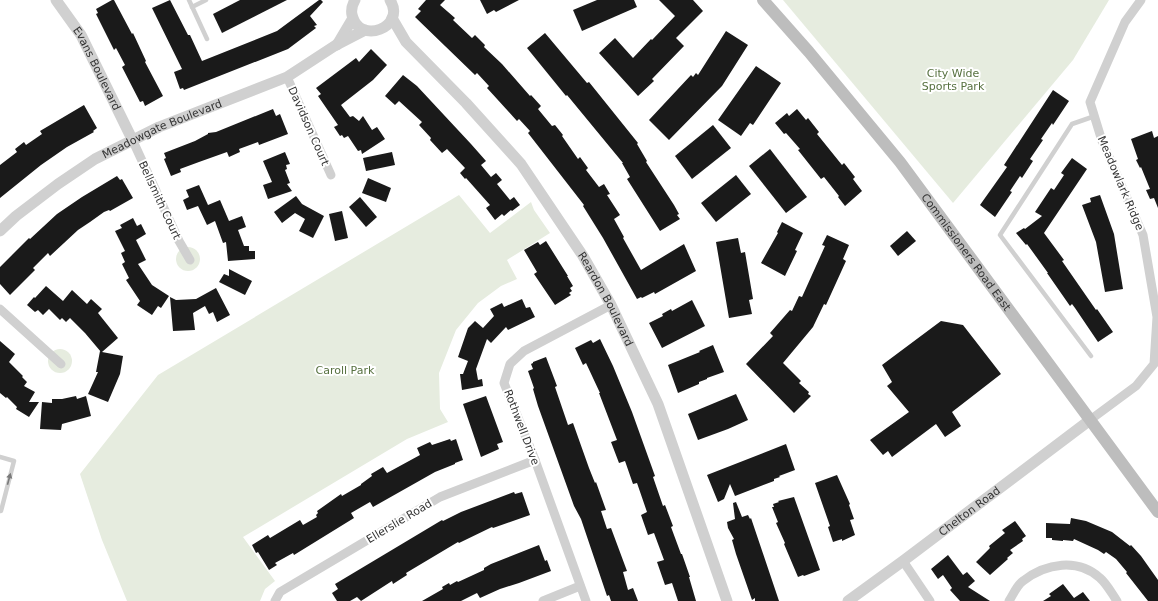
<svg xmlns="http://www.w3.org/2000/svg" width="1158" height="601" font-family="'DejaVu Sans',sans-serif">
<rect width="100%" height="100%" fill="#fff"/>
<g fill="#e6ecdf">
<polygon points="783,0 1109,0 1073,60 953,203"/>
<polygon points="459,195 490,233 531,202 534,210 550,233 507,260 517,279 501,286 478,303 456,330 439,373 440,409 448,422 407,439 243,537 275,581 265,589 260,601 127,601 102,540 80,474 158,375"/>
<circle cx="188" cy="259" r="12"/>
<circle cx="60" cy="361" r="12"/>
</g>
<g fill="#1a1a1a">
<polygon points="112,0 114,0 132,34 133,33 146,61 145,62 163,96 145,106 143,101 140,102 122,67 125,65 116,48 114,50 96,14 98,13 96,9"/>
<polygon points="170,0 188,35 190,35 202,61 277,31 319,0 321,0 323,2 310,16 317,25 314,26 316,28 288,49 184,90 183,88 180,89 174,72 182,69 152,8"/>
<polygon points="240,0 287,0 222,33 213,14"/>
<polygon points="426,0 445,0 440,5 455,18 453,20 472,38 475,35 485,45 484,47 502,64 530,96 531,95 541,106 538,109 552,126 555,125 563,135 562,136 578,159 580,157 588,168 586,170 599,187 604,184 610,194 607,195 620,215 614,219 624,237 623,238 641,270 684,244 696,271 655,294 654,292 642,298 641,297 637,299 603,238 583,206 584,205 528,133 530,131 519,119 517,121 487,88 489,86 477,73 475,75 415,17 421,11 418,9"/>
<polygon points="480,0 519,0 496,12 494,10 487,14"/>
<polygon points="597,0 634,0 637,7 582,31 573,10"/>
<polygon points="659,0 693,0 703,11 676,38 684,46 652,79 654,81 638,96 599,53 615,38 633,58 651,39 652,40 675,16"/>
<polygon points="726,31 748,45 722,86 669,140 649,120 691,75 693,77 696,73 698,75"/>
<polygon points="545,33 587,83 589,82 638,143 637,144 647,161 646,162 674,205 679,214 677,215 680,219 660,231 627,179 630,177 622,163 623,163 567,95 566,96 527,48"/>
<polygon points="371,49 387,65 373,80 341,105 350,117 353,116 359,121 363,116 372,130 377,127 385,139 362,154 361,150 358,151 348,136 344,138 342,135 340,136 334,127 338,125 318,96 321,94 316,88 356,58 359,62"/>
<polygon points="756,66 781,83 753,125 750,123 741,136 718,120"/>
<polygon points="403,75 417,86 471,144 486,161 481,165 491,177 496,173 502,180 497,184 510,200 514,197 520,205 512,211 511,210 504,216 502,214 495,220 486,208 490,205 466,178 465,179 460,173 465,168 447,149 442,153 430,140 431,138 419,125 422,122 399,101 395,105 385,96"/>
<polygon points="1053,90 1069,101 1053,125 1052,123 1041,139 1043,140 1030,159 1033,161 1022,178 1020,176 1010,191 1012,192 995,217 980,205 1007,167 1004,165"/>
<polygon points="84,105 97,128 93,131 94,132 67,147 41,165 0,198 0,165 17,152 15,149 24,142 26,145 42,134 40,131"/>
<polygon points="273,109 276,116 280,114 288,134 259,145 258,142 239,149 240,152 229,157 227,152 199,162 180,169 181,172 171,176 164,159 166,158 164,153 195,141 208,134 208,133 216,132"/>
<polygon points="797,109 806,120 808,118 819,132 817,134 842,165 844,163 855,177 853,179 862,191 845,206 838,197 839,196 824,177 821,179 798,150 800,149 786,133 784,134 775,123 787,113 789,116"/>
<polygon points="713,125 731,148 692,179 675,156"/>
<polygon points="1152,131 1154,138 1158,136 1158,208 1154,198 1150,199 1146,190 1150,189 1141,167 1140,168 1136,160 1138,159 1131,139"/>
<polygon points="770,149 807,197 786,213 749,166"/>
<polygon points="285,152 290,164 286,165 287,169 285,170 290,183 287,184 292,191 268,199 263,185 272,182 263,161"/>
<polygon points="392,152 395,165 366,171 363,158"/>
<polygon points="1072,158 1087,169 1044,233 1064,260 1062,261 1096,310 1097,309 1113,332 1098,342 1075,308 1072,304 1070,306 1047,273 1048,273 1027,244 1026,245 1016,233 1024,228 1025,229 1042,216 1035,212 1051,188 1054,190 1064,175 1061,173"/>
<polygon points="736,175 751,194 716,222 701,203"/>
<polygon points="117,176 120,180 122,179 133,198 110,211 109,210 104,212 90,222 78,230 50,256 48,253 33,268 35,270 10,295 0,284 0,267 29,238 30,239 57,214 82,197"/>
<polygon points="368,178 391,188 386,202 362,193"/>
<polygon points="199,185 208,205 220,200 229,221 242,216 246,227 238,230 244,246 249,246 249,251 255,251 255,259 228,261 226,242 223,243 215,221 207,225 198,206 187,210 183,200 189,197 186,190"/>
<polygon points="1100,195 1114,234 1123,289 1105,292 1096,242 1082,205 1091,202 1090,198"/>
<polygon points="296,196 302,204 324,216 313,238 299,231 305,219 295,213 282,223 274,212"/>
<polygon points="360,197 377,217 366,227 349,207"/>
<polygon points="342,211 348,238 335,241 329,214"/>
<polygon points="133,218 137,226 141,224 146,234 136,240 146,260 138,264 152,285 169,296 161,308 158,306 152,315 137,305 140,301 126,280 129,278 122,264 125,262 121,253 125,251 115,231 122,228 120,225"/>
<polygon points="782,222 803,233 795,250 797,251 785,276 761,263 778,233 777,232"/>
<polygon points="907,231 916,241 898,256 890,246"/>
<polygon points="827,235 849,245 843,259 846,261 826,305 824,304 813,327 783,363 801,381 799,383 809,392 808,394 811,396 794,413 746,364 773,336 770,333 790,310 792,311 799,296 802,297 825,246 822,245"/>
<polygon points="738,238 741,253 745,252 753,299 749,300 752,314 729,318 716,242"/>
<polygon points="546,241 568,276 567,276 573,286 570,288 572,291 569,293 571,295 555,305 534,274 537,272 524,250 538,242 540,245"/>
<polygon points="229,269 252,281 245,295 219,282 224,274 229,276"/>
<polygon points="46,286 63,301 72,290 87,304 91,299 102,309 98,313 118,338 102,352 123,356 120,374 108,402 88,394 98,372 96,372 100,351 101,352 85,333 70,318 66,322 62,318 60,320 49,309 43,315 38,310 35,312 27,305 34,297 35,298"/>
<polygon points="216,288 230,315 217,322 213,312 209,314 205,306 193,313 195,330 173,331 170,297 176,300 196,299"/>
<polygon points="522,299 526,308 530,307 535,317 508,330 506,327 491,343 487,339 476,369 478,380 482,379 483,386 462,390 460,374 463,374 468,361 458,357 468,328 475,321 483,328 494,316 490,309 502,303 504,307"/>
<polygon points="692,300 705,326 662,348 649,323 663,316 662,314 671,309 672,311"/>
<polygon points="941,321 963,325 1001,374 952,412 961,426 945,437 936,424 892,457 888,451 883,455 870,440 909,412 887,386 892,382 882,365"/>
<polygon points="600,339 613,366 632,412 655,476 653,477 663,506 665,505 673,526 671,527 681,554 682,554 690,577 689,577 696,601 678,601 672,583 665,585 657,562 664,560 654,533 648,535 641,515 647,512 637,483 633,484 625,461 619,463 611,442 617,440 599,393 600,393 586,363 583,365 575,348 591,340 593,343"/>
<polygon points="0,341 15,354 9,362 23,376 22,377 27,382 24,386 35,392 29,402 39,402 29,417 16,409 17,407 7,397 6,398 0,393"/>
<polygon points="713,345 724,372 707,378 707,379 699,382 699,384 678,393 668,365 700,352 699,351"/>
<polygon points="546,357 557,386 555,387 568,425 573,423 589,468 595,483 596,482 606,510 601,511 607,529 611,528 627,571 623,572 628,590 633,588 638,601 611,601 609,595 607,596 581,519 574,506 538,406 533,389 534,388 528,371 533,369 531,364 533,363 533,362"/>
<polygon points="736,394 748,420 728,429 698,440 688,414"/>
<polygon points="76,396 77,399 86,396 91,416 62,424 61,430 40,429 42,402 52,403 52,399 62,399"/>
<polygon points="486,396 503,442 497,444 499,449 481,457 463,404"/>
<polygon points="450,439 451,441 456,439 463,460 455,463 455,464 435,472 373,507 370,502 351,513 354,518 294,555 293,553 275,563 277,565 269,570 258,552 256,553 252,545 268,535 270,538 300,520 303,525 317,517 316,515 318,513 317,511 341,494 342,496 361,485 361,484 372,476 371,474 383,467 387,473 420,455 417,448 430,442 432,445"/>
<polygon points="786,444 795,470 779,476 780,477 774,479 774,481 735,496 730,484 724,499 718,502 707,475"/>
<polygon points="837,475 850,504 849,505 854,519 850,520 855,535 842,541 842,539 833,542 828,527 830,526 815,483"/>
<polygon points="514,492 515,494 522,492 530,515 493,528 492,527 459,543 458,542 406,573 407,575 393,584 392,581 361,601 357,597 350,601 337,601 332,593 338,589 335,584 442,520 443,521 461,512"/>
<polygon points="794,497 820,570 804,576 803,575 798,577 784,544 785,543 776,523 778,522 772,507 774,507 773,504 779,502 778,501"/>
<polygon points="736,502 742,517 748,515 750,519 751,518 779,601 755,601 755,598 752,600 736,554 732,540 734,539 728,528 727,522 735,519 733,503"/>
<polygon points="1071,518 1086,521 1112,532 1130,546 1131,545 1141,556 1158,580 1158,601 1148,601 1126,573 1127,572 1116,559 1106,552 1104,554 1098,550 1074,539 1073,541 1063,540 1063,541 1052,540 1052,538 1046,538 1046,523 1070,524"/>
<polygon points="1015,521 1026,536 1022,539 1023,541 1010,550 1013,553 1007,558 1008,559 990,575 976,562 990,548 989,546 1005,533 1002,530"/>
<polygon points="539,545 545,561 547,560 551,571 519,583 500,589 480,598 477,593 461,601 422,601 443,589 442,587 449,583 450,585 457,581 458,582 484,570 484,568 491,564"/>
<polygon points="948,555 963,575 967,572 975,581 968,587 990,601 960,601 950,590 952,588 943,575 938,579 931,569"/>
<polygon points="1063,584 1074,598 1083,592 1090,601 1043,601 1051,596 1049,594"/>
</g>
<g fill="none" stroke-linecap="round" stroke-linejoin="round">
<g stroke="#d0d0d0" stroke-width="4.5">
<polyline points="189,0 207,39"/>
<polyline points="192,7 206,0"/>
<polyline points="1091,356 1000,235 1072,124 1095,116"/>
<polyline points="0,457 14,461 1,511 0,511"/>
</g>
<g stroke="#d0d0d0" stroke-width="9">
<polyline points="287,77 331,175"/>
<polyline points="132,139 179,241 190,260"/>
<polyline points="0,309 61,364"/>
<polyline points="1090,420 1136,386 1154,364 1157,317 1143,235 1102,141 1090,102 1125,22 1141,0"/>
<polyline points="903,561 930,601"/>
<polyline points="275,601 280,592 440,497 535,460"/>
<polyline points="543,601 580,586"/>
<polyline points="586,601 535,460 504,383 510,364 524,351 611,305"/>
<path d="M1009 601C1013 595 1017 585 1023 581 1046 563 1078 558 1100 578 1107 584 1112 594 1117 601"/>
</g>
<g stroke="#d0d0d0" stroke-width="11">
<path id="s1" d="M56 0 81 35 132 139"/>
<path d="M355 0C352 5 351 10 352 15 359 46 407 27 390 0"/>
<path id="s2" d="M392 18 406 42 466 103 521 164 583 256 611 305 658 404 727 601"/>
<polyline points="337,45 353,18"/>
<path id="s3" d="M0 231 16 216 58 184 95 159 159 127 287 77 336 45 365 30"/>
<path id="s4" d="M848 601 903 561 1090 420"/>
</g>
<path stroke="#bdbdbd" stroke-width="12" id="s5" d="M763 0 809 52 900 162 1158 512"/>
</g>
<defs><path id="oneway-solid" d="M-6-.8H1V-3.2L6.5 0L1 3.2V.8H-6Z"/></defs>
<use fill="#7a7a7a" href="#oneway-solid" transform="translate(9 479) rotate(-75)"/>
<g text-anchor="middle" stroke-width="4" stroke-linejoin="round" paint-order="stroke">
<g font-size="11" fill="#333" stroke="#fff">
<text dy="4" stroke="none"><textPath href="#s1" startOffset="80">Evans Boulevard</textPath></text>
<text transform="translate(309 126) rotate(66)" y="4">Davidson Court</text>
<text dy="4" stroke="none"><textPath href="#s3" startOffset="193">Meadowgate Boulevard</textPath></text>
<text transform="translate(1121 183) rotate(67)" y="4">Meadowlark Ridge</text>
<text transform="translate(160 200) rotate(65)" y="4">Bellsmith Court</text>
<text dy="4" stroke="none"><textPath href="#s5" startOffset="324">Commissioners Road East</textPath></text>
<text dy="4" stroke="none"><textPath href="#s2" startOffset="355">Reardon Boulevard</textPath></text>
<text transform="translate(522 427) rotate(69)" y="4">Rothwell Drive</text>
<text dy="4" stroke="none"><textPath href="#s4" startOffset="151">Chelton Road</textPath></text>
<text transform="translate(399 521) rotate(-31)" y="4">Ellerslie Road</text>
</g>
<g font-size="11" fill="#56703f" stroke="#fff">
<text x="953" y="77">City Wide<tspan x="953" dy="13">Sports Park</tspan></text>
<text x="345" y="374">Caroll Park</text>
</g>
</g>
</svg>
